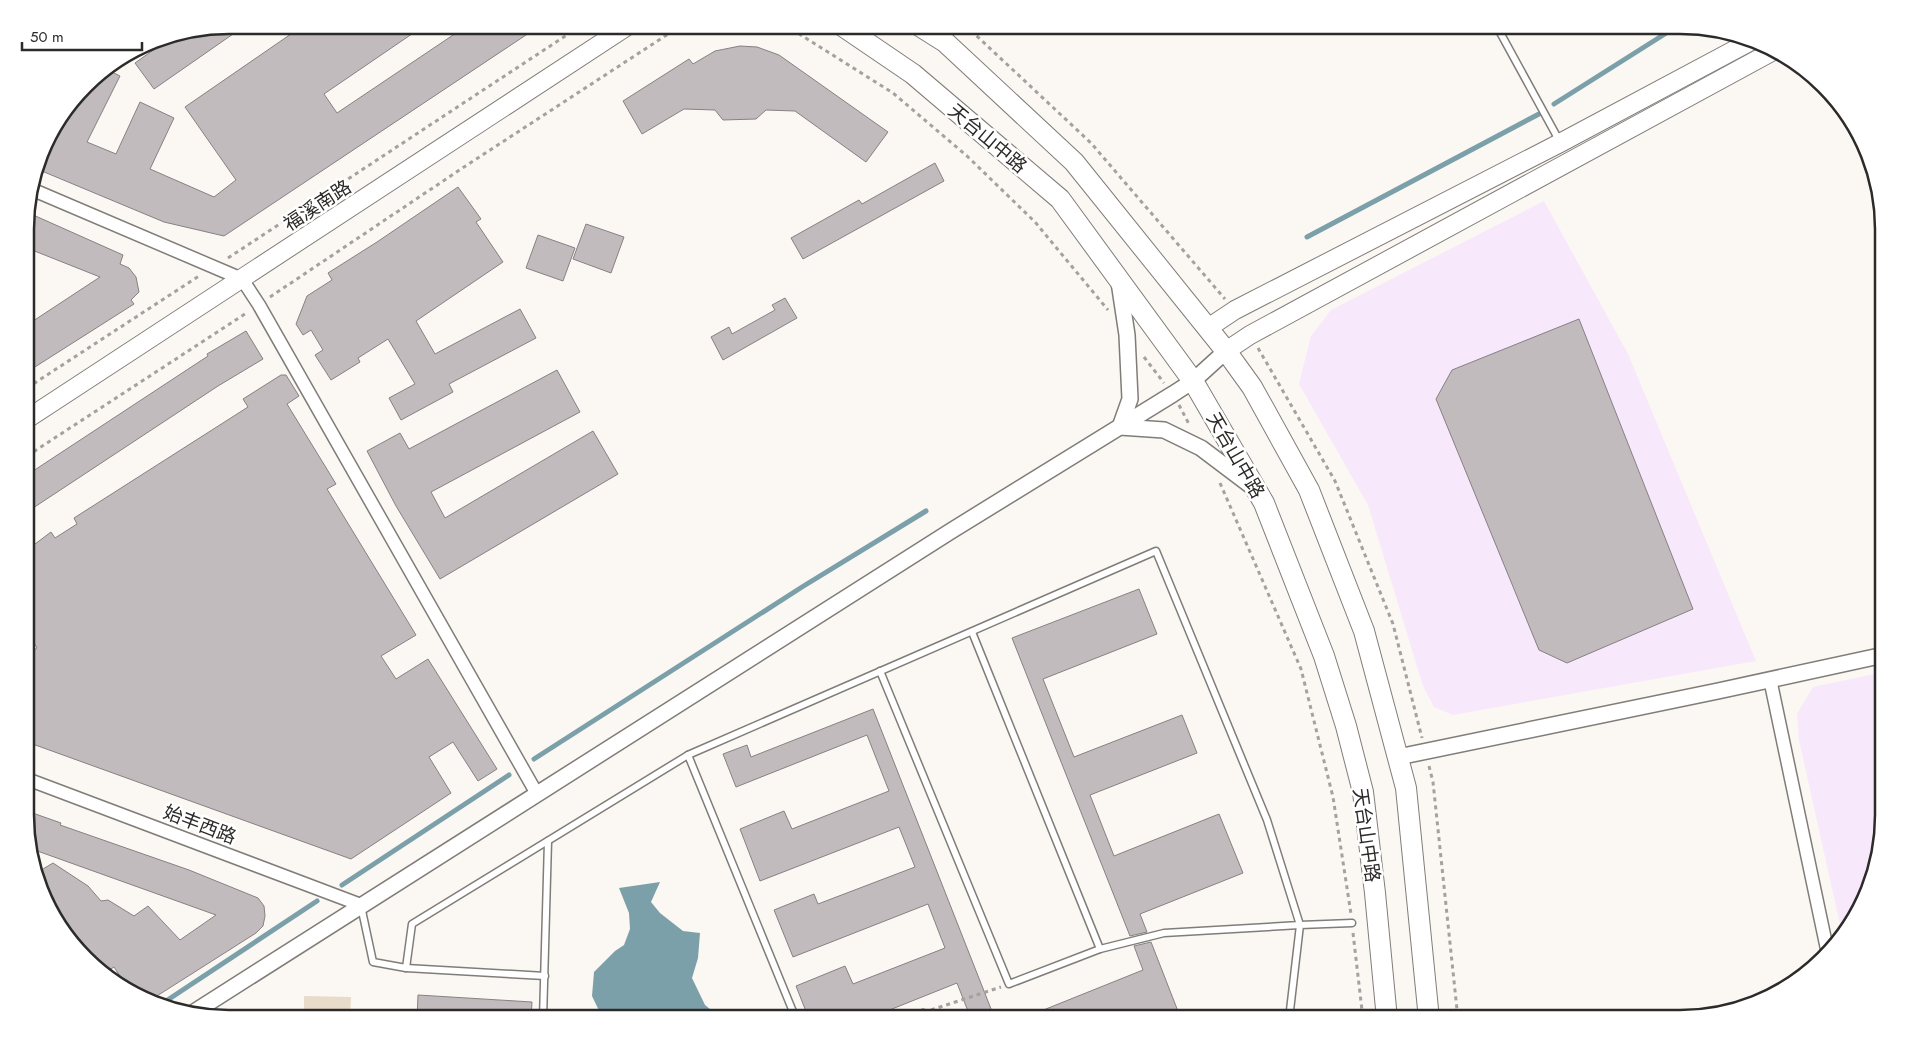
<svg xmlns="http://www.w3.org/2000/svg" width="1909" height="1044" font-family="Jost,'Noto Sans SC',sans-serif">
<rect width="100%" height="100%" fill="#fbf7f3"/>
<g fill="#f8e8fb">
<polygon points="1544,201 1628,354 1756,661 1453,715 1434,707 1423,686 1368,505 1299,384 1311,336 1331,310"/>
<polygon points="1884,672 1884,828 1857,917 1842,933 1799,740 1797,714 1813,687"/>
</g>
<polygon fill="#e9dbca" points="304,996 351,997 350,1019 304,1019"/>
<polygon fill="#7ca0aa" points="660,882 651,902 660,913 683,931 700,933 698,958 692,978 705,1005 722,1019 603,1019 592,996 594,972 615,951 624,945 630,929 629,913 619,888"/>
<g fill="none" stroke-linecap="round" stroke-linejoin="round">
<g stroke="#7ca0aa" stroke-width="5">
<polyline points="1554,104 1679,25"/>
<polyline points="1307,237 1539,114"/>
<polyline points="534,759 802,587 926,511"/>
<polyline points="342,885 509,775"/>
<polyline points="160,1005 317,901"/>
</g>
</g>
<g fill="#c1bbbd" stroke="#868183">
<polygon points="229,25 246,25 154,89 135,63 173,36"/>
<polygon points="304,25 425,25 324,94 337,113 468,25 541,25 224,236 164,222 37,169 46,139 94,76 106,69 120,76 87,142 116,154 140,102 174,118 150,169 214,197 236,180 185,107"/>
<polygon points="740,46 757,47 779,55 888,132 866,162 795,111 766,110 756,119 723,120 715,110 684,109 642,134 623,101 689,59 693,64 715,51"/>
<polygon points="935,163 944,181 803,259 791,238 859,200 862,204"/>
<polygon points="458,187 481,219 476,222 503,262 416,321 435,354 520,309 536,338 449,384 453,392 401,420 389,398 415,384 388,339 358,358 360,362 331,380 315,355 323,350 311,330 303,335 296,324 307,296 332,280 328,273 377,242"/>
<polygon points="31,214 123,255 120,264 129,268 136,277 139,292 131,300 134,304 27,372 27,325 100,277 27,248 27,224"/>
<polygon points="586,224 624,237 611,273 573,259"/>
<polygon points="538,235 575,248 563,281 526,268"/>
<polygon points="785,298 797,318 723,360 711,337 729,327 732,334 775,310 772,305"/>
<polygon points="1579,319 1693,609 1567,663 1539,650 1436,399 1452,370"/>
<polygon points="246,331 263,359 218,386 27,512 27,475 208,356 207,354"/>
<polygon points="557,370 580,412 431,492 445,518 593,431 618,474 440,579 396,506 367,451 400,433 409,449"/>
<polygon points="281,375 286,375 299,396 287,404 336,484 327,489 416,635 381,656 396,679 428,659 497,769 478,781 453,742 429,757 451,793 351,859 27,742 27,655 37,648 27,630 27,550 51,532 55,538 77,524 74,518 248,407 243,399"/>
<polygon points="1139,589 1157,634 1043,679 1074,757 1182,715 1197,753 1090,795 1114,856 1219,814 1243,873 1140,914 1147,932 1130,936 1012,638"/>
<polygon points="873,709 995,1019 971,1019 957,983 867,1019 809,1019 796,986 845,966 853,984 945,948 928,904 793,957 774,910 814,894 818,904 915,867 899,827 760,881 740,829 784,811 792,829 889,791 867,735 736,787 723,754 747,745 751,757"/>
<polygon points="27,811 61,823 60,825 189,870 258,898 264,906 265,916 263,926 256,933 149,1001 131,993 114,967 106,972 60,929 38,872 53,863 88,886 101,901 108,900 134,916 148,906 180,940 216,915 29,848 27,841"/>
<polygon points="1151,942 1181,1019 1021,1019 1143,970 1134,946"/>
<polygon points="418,995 532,1002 531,1019 417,1019"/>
</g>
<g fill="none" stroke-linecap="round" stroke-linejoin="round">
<g stroke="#807d79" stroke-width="9">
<g id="service">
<polyline points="1496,25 1560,142"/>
<polyline points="880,671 1009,984 1100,949 972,632"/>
<polyline points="688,755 796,1019"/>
<polyline points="361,906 373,962 406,968 545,976"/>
<polyline points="406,968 412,924 688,755 1156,551 1267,820 1300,925 1164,933 1100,949"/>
<polyline points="543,1019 548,841"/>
<polyline points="908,1019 923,1013 926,1019"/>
<polyline points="1289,1019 1300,925 1352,923"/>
</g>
</g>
<g stroke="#807d79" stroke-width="15">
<g id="minor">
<polyline points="31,189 242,279 259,305 537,794"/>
<polyline points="1770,679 1827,949"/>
<polyline points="27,779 361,905"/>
</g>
</g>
<g stroke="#807d79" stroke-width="18">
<g id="tertiary">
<polyline points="1119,282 1127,335 1130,399 1120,427 1164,430 1201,448 1250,485"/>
<polyline points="1398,757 1718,691 1884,655"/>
<polyline points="191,1014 951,531 1173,394 1193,381 1226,351"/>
</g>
</g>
<g stroke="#807d79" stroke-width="20">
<g id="secondary">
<polyline points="1208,328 1235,310 1560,143 1753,40"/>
<polyline points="1226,351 1250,335 1775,50"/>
<polyline points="27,419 629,25"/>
</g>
</g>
<g stroke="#807d79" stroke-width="22">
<g id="primary">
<polyline points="841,25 913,74 1060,199 1193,381 1264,503 1324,656 1346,726 1363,792 1375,893 1387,1019"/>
<polyline points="918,25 945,42 1074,162 1226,351 1252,387 1309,490 1364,631 1406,788 1429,1019"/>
</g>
</g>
<g stroke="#a4a19f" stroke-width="3" stroke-dasharray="4 4" stroke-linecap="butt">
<polyline points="785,25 893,93 967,156 1035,222 1108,310"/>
<polyline points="965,25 1091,143 1225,299"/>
<polyline points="228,258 582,25"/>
<polyline points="270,297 464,167 682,25"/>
<polyline points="1258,348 1335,481 1393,624 1422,738"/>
<polyline points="1144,357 1164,383"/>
<polyline points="27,388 199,276"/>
<polyline points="1179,405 1190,426"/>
<polyline points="27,456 248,312"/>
<polyline points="1220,483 1301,669 1333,797 1351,914"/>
<polyline points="1429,766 1433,782 1458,1019"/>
<polyline points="1353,933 1363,1019"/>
<polyline points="931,1010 1001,987"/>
</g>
<use href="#service" stroke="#fff" stroke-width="6"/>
<use href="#minor" stroke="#fff" stroke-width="12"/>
<use href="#tertiary" stroke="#fff" stroke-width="15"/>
<use href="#secondary" stroke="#fff" stroke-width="18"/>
<use href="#primary" stroke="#fff" stroke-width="20"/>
</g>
<g text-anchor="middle" stroke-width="5" stroke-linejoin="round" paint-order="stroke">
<g font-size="19" fill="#2c2b2a" stroke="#fff">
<text transform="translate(988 138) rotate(40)" y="7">天台山中路</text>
<text transform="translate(317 205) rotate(-33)" y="7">福溪南路</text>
<text transform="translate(1236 455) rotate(60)" y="7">天台山中路</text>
<text transform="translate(200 824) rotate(21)" y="7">始丰西路</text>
<text transform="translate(1367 835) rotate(82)" y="7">天台山中路</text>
</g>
</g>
<path d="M0 0H1909V1044H0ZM229 34H1680A195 195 0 0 1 1875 229V815A195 195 0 0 1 1680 1010H229A195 195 0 0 1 34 815V229A195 195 0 0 1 229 34Z" fill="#fff" fill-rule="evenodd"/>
<path fill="none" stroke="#2c2b2a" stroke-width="2.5" d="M229 34H1680A195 195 0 0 1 1875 229V815A195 195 0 0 1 1680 1010H229A195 195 0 0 1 34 815V229A195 195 0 0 1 229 34Z"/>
<path d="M22 42v8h120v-8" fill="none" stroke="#2c2b2a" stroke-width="2.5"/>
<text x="30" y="42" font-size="15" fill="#2c2b2a" stroke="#ffffff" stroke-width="4" paint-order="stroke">50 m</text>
</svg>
